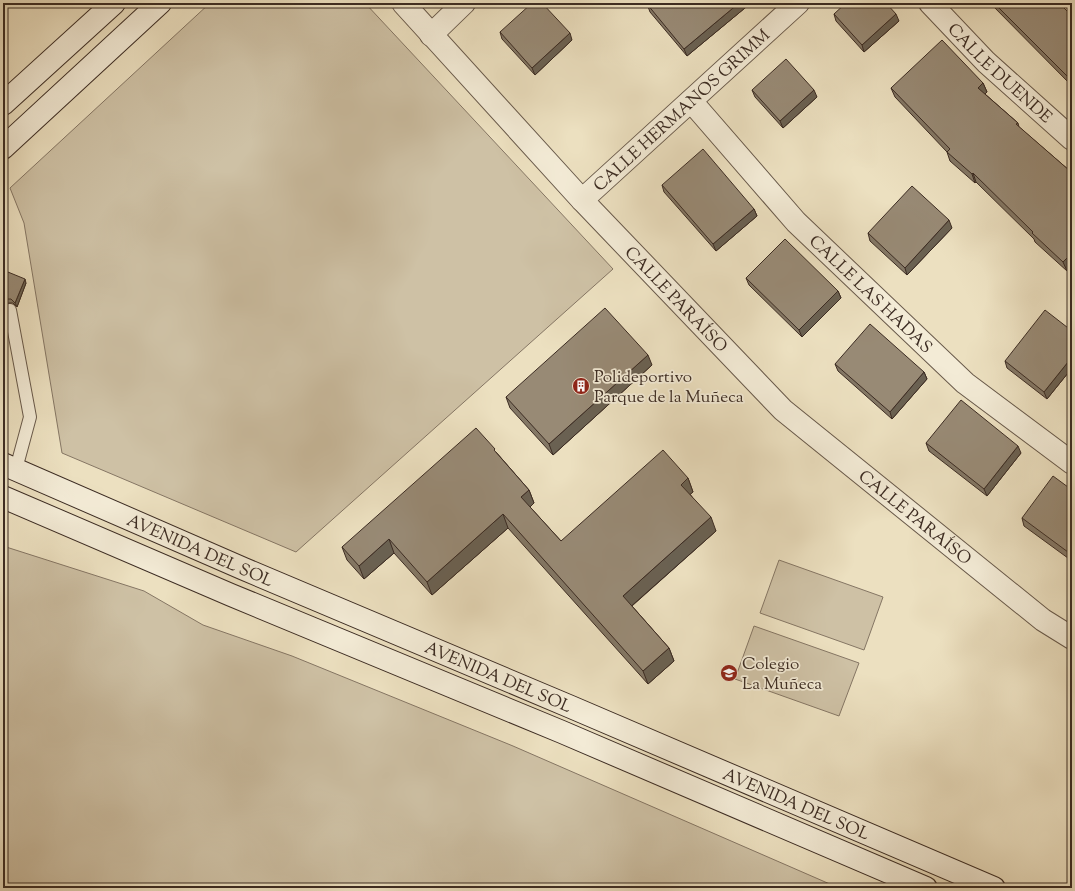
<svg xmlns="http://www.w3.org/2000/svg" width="1075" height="891" font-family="'Sorts Mill Goudy',serif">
<rect width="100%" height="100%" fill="#ece0c0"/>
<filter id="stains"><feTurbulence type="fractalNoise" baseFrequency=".005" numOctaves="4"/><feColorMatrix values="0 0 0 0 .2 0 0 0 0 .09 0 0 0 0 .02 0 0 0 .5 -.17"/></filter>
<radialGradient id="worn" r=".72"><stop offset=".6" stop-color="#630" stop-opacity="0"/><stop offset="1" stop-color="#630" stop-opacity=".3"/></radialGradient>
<g fill="#cec1a5" stroke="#857664">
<polygon points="210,3 365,3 613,269 296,552 62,453 24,223 10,188"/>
<polygon points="3,546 144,591 203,625 292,656 513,746 839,888 3,888"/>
<polygon points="779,560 883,597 864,650 760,613"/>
<polygon points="754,626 859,663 839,716 735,679"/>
</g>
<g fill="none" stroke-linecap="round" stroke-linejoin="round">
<g stroke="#68594a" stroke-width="14">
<polyline id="lane" points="10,310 30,417 16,469"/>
</g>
<g stroke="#68594a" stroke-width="24">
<g id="street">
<path id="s1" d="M403 3 582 200 783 410 1043 620 1072 638"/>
<path id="s2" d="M930 3 986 62 1072 139"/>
<polyline points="431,35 464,3"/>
<path id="s3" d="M691 101 796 222 965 383 1072 463"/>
<path id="s4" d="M582 200 798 3"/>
</g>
</g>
<g stroke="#3c2c23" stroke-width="24">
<g id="secondary">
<polyline points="3,104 114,3"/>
<polyline points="3,148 160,3"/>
<path id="s5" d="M3 464 244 569 571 707 994 888"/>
<polyline points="3,497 231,595 562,732 926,888"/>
</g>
</g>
<use href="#lane" stroke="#f3ebd6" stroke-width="12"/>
<use href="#street" stroke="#f3ebd6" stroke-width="22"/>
<use href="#secondary" stroke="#f3ebd6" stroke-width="22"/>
</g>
<g fill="#837765" stroke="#3c2c23">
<polygon points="649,3 751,3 687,56 650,12 647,4"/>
<polygon points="990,3 1059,3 1072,16 1072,86"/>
<polygon points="834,14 899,21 864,52 836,21"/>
<polygon points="500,32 572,40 535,75 502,39"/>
<polygon points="983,83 987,92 985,94 1018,123 1019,127 1070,171 1072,176 1072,265 1067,271 1035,242 1034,239 976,182 975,183 950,161 947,152 895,97 891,88"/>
<polygon points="752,90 817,97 783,128 755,97"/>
<polygon points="662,185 754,209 757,216 716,251 664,192"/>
<polygon points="952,228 907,275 870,241 868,233"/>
<polygon points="3,270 26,283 17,307 13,303 9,303 5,304 3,307"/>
<polygon points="746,278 838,291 841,298 802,337 749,285"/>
<polygon points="1072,331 1072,368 1047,399 1007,368 1005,361"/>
<polygon points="835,364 924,372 927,379 892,419 838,371"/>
<polygon points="652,365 553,455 510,408 506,397"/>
<polygon points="926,443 1021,453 987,496 929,451"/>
<polygon points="496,452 529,490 534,503 530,507 561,541 688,478 693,492 690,494 716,531 632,606 669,648 674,661 648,684 508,528 432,595 394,553 364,579 347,560 342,547"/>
<polygon points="1072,490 1072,561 1024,526 1022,518"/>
</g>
<g fill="#6a6152" stroke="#3c2c23">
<polygon points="739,3 751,3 687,56 684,49"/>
<polygon points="896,14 899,21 864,52 862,45"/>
<polygon points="570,33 572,40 535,75 532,68"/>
<polygon points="983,83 987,92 982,97 978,88"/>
<polygon points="814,90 817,97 783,128 780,121"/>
<polygon points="1070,171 1072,176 1072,181 1068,173"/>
<polygon points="973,173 976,182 975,183 972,174"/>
<polygon points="754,209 757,216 716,251 713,244"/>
<polygon points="949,220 952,228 907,275 905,268"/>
<polygon points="1072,253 1072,265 1067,271 1063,262"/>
<polygon points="25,279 26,283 17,307 15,303"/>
<polygon points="838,291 841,298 802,337 799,330"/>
<polygon points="4,300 5,304 3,307 3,302"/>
<polygon points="648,355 652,365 553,455 549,444"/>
<polygon points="1072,357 1072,368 1047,399 1044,392"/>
<polygon points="924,372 927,379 892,419 890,412"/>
<polygon points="1018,446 1021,453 987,496 984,489"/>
<polygon points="688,478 693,492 686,498 681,485"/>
<polygon points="529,490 534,503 526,511 521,497"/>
<polygon points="503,514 508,528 432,595 427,582"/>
<polygon points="711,517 716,531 628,609 623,596"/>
<polygon points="389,539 394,553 364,579 359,566"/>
<polygon points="669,648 674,661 648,684 643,671"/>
</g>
<g fill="#988a75" stroke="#3c2c23">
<polygon points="532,3 542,3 570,33 532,68 500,32"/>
<polygon points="649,3 739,3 684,49 647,4"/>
<polygon points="846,3 886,3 896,14 862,45 834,14"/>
<polygon points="994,3 1059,3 1072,16 1072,81"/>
<polygon points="942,40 983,83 978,88 1018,123 1016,124 1070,171 1068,173 1072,177 1072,253 1063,262 1032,233 1033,232 973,173 972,174 947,152 950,149 891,88"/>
<polygon points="786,59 814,90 780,121 752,90"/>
<polygon points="703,149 754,209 713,244 662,185"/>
<polygon points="912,186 949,220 905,268 868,233"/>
<polygon points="785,239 838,291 799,330 746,278"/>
<polygon points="3,270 25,279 15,303 11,299 8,299 4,300 3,302"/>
<polygon points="605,308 648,355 549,444 506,397"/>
<polygon points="1045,310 1072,331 1072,357 1044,392 1005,361"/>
<polygon points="870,324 924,372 890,412 835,364"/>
<polygon points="961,400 1018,446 984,489 926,443"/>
<polygon points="476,428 495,449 494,450 529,490 521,497 561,541 663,450 688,478 681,485 711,517 623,596 669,648 643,671 503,514 427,582 389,539 359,566 342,547"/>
<polygon points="1053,476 1072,490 1072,555 1022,518"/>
</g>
<defs>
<g id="building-disc" transform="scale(0.9)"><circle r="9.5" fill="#8f2418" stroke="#f3ebd6"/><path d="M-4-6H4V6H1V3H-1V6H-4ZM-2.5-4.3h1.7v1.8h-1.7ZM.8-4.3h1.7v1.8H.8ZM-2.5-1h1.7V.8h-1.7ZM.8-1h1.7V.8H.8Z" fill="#fff"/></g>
<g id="school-disc" transform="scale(0.9)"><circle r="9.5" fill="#8f2418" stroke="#f3ebd6"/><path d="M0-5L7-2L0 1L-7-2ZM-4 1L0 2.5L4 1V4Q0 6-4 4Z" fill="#fff"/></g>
</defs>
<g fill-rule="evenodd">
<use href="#building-disc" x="581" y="386"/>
<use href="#school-disc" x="729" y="673"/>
</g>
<g text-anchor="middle" stroke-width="3.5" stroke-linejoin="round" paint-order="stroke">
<g font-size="17" fill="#3c2c23" stroke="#f3ebd6">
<text dy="6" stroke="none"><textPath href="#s2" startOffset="99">CALLE DUENDE</textPath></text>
<text dy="6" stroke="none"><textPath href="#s4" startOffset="134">CALLE HERMANOS GRIMM</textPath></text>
<text dy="6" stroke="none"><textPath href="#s3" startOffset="264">CALLE LAS HADAS</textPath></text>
<text dy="6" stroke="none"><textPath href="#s1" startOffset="403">CALLE PARAÍSO</textPath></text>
<text dy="6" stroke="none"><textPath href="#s1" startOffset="727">CALLE PARAÍSO</textPath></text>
<text dy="6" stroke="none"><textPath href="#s5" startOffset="215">AVENIDA DEL SOL</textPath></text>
<text dy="6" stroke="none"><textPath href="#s5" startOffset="539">AVENIDA DEL SOL</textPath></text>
<text dy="6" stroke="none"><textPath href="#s5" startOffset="863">AVENIDA DEL SOL</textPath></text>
</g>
<g font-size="17" fill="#3c2c23" stroke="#f3ebd6" text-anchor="start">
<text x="594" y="382">Polideportivo<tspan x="594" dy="20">Parque de la Muñeca</tspan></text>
<text x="742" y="669">Colegio<tspan x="742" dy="20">La Muñeca</tspan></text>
</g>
</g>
<rect width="1075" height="891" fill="none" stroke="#ece0c0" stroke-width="16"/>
<rect x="4" y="4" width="1067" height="883" fill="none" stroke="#3c2c23" stroke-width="2"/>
<rect x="8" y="8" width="1059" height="875" fill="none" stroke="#3c2c23"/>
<rect width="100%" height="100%" filter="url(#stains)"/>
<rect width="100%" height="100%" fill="url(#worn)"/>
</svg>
